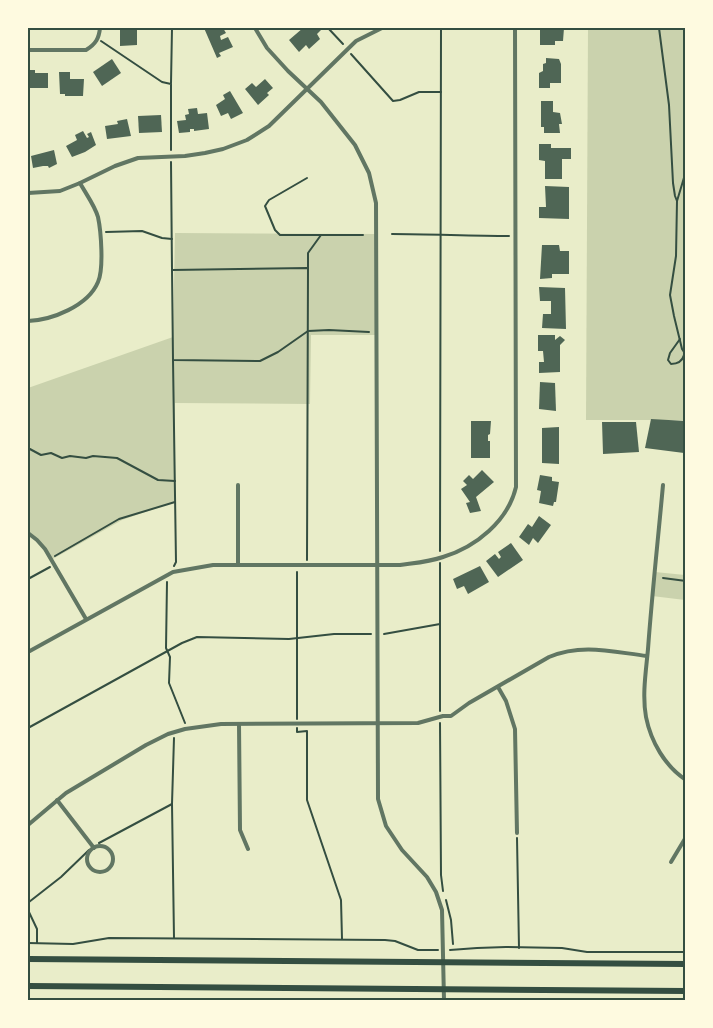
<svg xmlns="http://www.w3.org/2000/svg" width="713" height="1028" font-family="Helvetica,sans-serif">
<rect width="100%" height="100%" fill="#e9edc9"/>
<g fill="#cad2ad">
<polygon points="588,28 685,28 685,420 586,420"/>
<polygon points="175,233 377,234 377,335 311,335 310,404 175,403 174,502 122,520 51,560 45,549 28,533 28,388 173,337"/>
<polygon points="655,572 685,575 685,600 652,596"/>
</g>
<g fill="#4f6655">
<polygon points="120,28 137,28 137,45 120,46"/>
<polygon points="204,28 223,28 226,33 220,36 221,40 228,37 233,47 219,53 221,56 217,58"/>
<polygon points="303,28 319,28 321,30 317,34 320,39 309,49 306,45 299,52 289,40"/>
<polygon points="543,28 564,28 563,41 555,41 555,45 540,45 540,30 543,30"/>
<polygon points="546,58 559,59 561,64 561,83 550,83 550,88 539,88 539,73 543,71 543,64 546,63"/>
<polygon points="112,59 121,73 102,86 93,72"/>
<polygon points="28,70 35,70 35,73 48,73 48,88 28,88"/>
<polygon points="59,72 70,72 70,79 84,79 83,96 65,96 65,94 60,94"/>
<polygon points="265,79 273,88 267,93 269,95 258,105 245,89 252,83 256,87"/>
<polygon points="230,91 243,113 231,119 228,113 221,116 216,105 225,99 223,95"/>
<polygon points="541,101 553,101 553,112 560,113 562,124 559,124 560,133 544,133 544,127 541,127"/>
<polygon points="197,108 198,114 207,113 209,129 194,131 194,129 190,129 190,132 179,133 177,121 186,120 185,115 189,114 188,109"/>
<polygon points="161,115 162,132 139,133 138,116"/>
<polygon points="127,119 131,136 107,139 105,126 118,124 117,121"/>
<polygon points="83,131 87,138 89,137 87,134 91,132 96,145 85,152 72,157 66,146 77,140 75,135"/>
<polygon points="539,144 551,144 551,148 571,148 571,159 562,159 562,179 545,179 545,161 539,160"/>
<polygon points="54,150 57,164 49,168 48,166 43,166 33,168 31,156"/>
<polygon points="545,186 569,187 569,219 539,218 539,207 546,207"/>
<polygon points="542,245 559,245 560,251 569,251 569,274 552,274 552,278 540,279"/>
<polygon points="539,287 565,288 566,329 542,328 543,314 551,314 551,301 540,301"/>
<polygon points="538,335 555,335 555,340 560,336 565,340 560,345 560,372 539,373 539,362 544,362 543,351 538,351"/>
<polygon points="540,382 555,383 556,411 539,409"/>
<polygon points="651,419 686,421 684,453 645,448"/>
<polygon points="471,421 491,421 490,434 488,435 488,441 490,441 490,458 471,458"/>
<polygon points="602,422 636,422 639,452 603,454"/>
<polygon points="559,427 559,464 542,463 542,428"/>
<polygon points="482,470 494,482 476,497 481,511 470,513 466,503 470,502 461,489 467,485 463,481 469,475 473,479"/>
<polygon points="540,475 552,477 552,481 559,482 556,502 554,502 553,506 539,503 541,491 537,490"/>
<polygon points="539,516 551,525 538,543 533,538 529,545 519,537 528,524 532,527"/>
<polygon points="511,543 523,560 498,577 486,561 495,554 499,559 501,557 498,552"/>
<polygon points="480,566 489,582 468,594 464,586 457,589 453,579"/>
</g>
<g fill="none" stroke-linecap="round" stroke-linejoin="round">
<g stroke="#344e41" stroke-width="2">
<polyline points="328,28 343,44"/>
<polyline points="659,28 669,105 673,183 675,196 677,201"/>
<polyline points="101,41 162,82 171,84 171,150"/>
<polyline points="351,54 393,101 400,100 419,92 441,92"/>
<polyline points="171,83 172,28"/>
<polyline points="171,162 172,270 308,268 307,560"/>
<polyline points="686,171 677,201 676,256 670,295 674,316 682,349 686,355"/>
<polyline points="307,178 269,200 265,206 275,230 280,235 363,235"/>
<polyline points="106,232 142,231 162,238 172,239"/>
<path d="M392 234C431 234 470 236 509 236"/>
<polyline points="308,268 308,253 321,235"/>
<polyline points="172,270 173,360 260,361 278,352 308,331 329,330 369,332"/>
<path d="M680 339 670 353 668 360 671 364C677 364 682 362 684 355"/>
<polyline points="173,360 176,562 174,566"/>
<polyline points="28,448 41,455 51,453 62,458 70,456 86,458 93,456 117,458 158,480 175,481"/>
<polyline points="440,551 441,28"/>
<polyline points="55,556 119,519 175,502"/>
<polyline points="663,578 686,581"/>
<polyline points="28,579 50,567"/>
<polyline points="167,582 166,648 170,657 169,683 185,723"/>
<polyline points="384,634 440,624"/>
<polyline points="440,711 440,563"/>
<polyline points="297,719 297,572"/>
<polyline points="440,723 441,875 443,891"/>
<polyline points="28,728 182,643 197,637 289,639 334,634 371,634"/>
<polyline points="297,728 297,732 307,731 307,800 341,900 342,939"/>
<polyline points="174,738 172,804 174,938"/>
<polyline points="517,838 519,948"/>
<polyline points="99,843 172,804"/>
<polyline points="446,900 451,920 453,944"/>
<polyline points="28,907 29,902 61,877 89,850"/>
<polyline points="28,910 37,929 37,943"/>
<polyline points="28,943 73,944 109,938 385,940 395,941 418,950 438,950"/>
<polyline points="450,950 477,948 506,947 562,948 587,952 686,952"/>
</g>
<g stroke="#617663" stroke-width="4">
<polyline points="255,28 267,48 288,71 321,102 355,145 369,173 376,203 378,799 386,826 402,850 427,877 436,892 442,910 444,1000"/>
<path d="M28 50H86C96 44 99 38 100 28"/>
<polyline points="28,193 60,191 80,183 115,166 138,158 185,156 205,153 223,149 247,140 269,126 356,41 382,28"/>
<path d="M28 321C52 320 88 306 98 282 104 269 101 231 98 217 95 206 86 194 80 183"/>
<polyline points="238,485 238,564"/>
<path d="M663 485C658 540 652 594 648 649 646 671 642 695 646 717 651 742 665 766 686 780"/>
<polyline points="28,533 37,540 45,549 86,619"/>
<path d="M28 652 173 572 213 565H400C414 563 429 562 443 557 476 547 508 521 516 487L515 28"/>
<polyline points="498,687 506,701 515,729 517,833"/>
<polyline points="239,724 240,830 248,849"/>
<polyline points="57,800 94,848"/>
<path d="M28 825 66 793 146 745 168 734 185 729 221 724 418 723 443 716H451L469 703 549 657C582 643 613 652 647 656"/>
<circle cx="100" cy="859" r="13"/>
<polyline points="671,862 686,837"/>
</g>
<g stroke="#344e41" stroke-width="6">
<polyline points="28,959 686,964"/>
<polyline points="28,986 686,991"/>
</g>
</g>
<rect width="713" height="1028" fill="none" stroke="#fefae0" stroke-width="58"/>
<rect x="29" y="29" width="655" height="970" fill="none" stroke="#344e41" stroke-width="2"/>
</svg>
